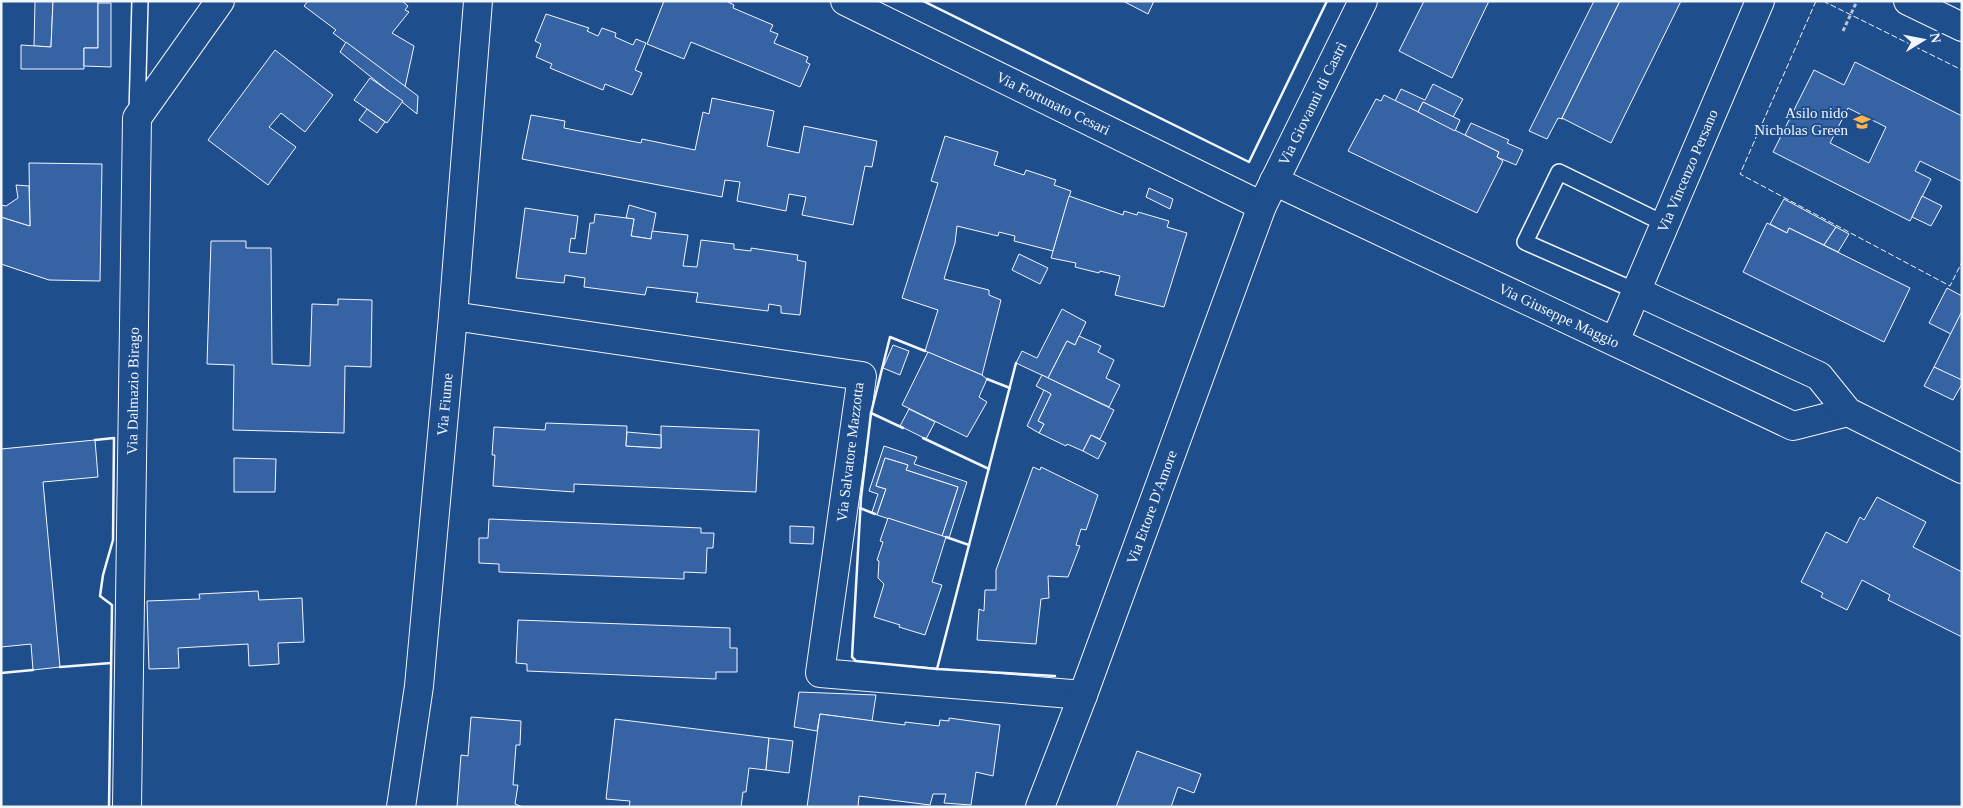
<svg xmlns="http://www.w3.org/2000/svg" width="1963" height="808" font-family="Georgia,serif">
<rect width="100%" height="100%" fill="#1f4e8c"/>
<g fill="#3563a3" stroke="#f2f6ff" fill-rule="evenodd">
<polygon points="35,1 53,1 51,47 34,46"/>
<polygon points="53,1 98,1 98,48 84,48 84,69 21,69 21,45 51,47"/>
<polygon points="308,1 402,1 408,6 405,10 409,12 392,33 414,46 405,87 333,33 336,30 304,6"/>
<polygon points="664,1 726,1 734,5 733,8 773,25 770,31 778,34 774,43 808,57 806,62 810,64 800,87 691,42 684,59 647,44"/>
<polygon points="1123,1 1154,1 1148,14"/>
<polygon points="1424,1 1489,1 1452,78 1399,51"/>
<polygon points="1594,1 1620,1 1562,118 1563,119 1558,118 1547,139 1529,131"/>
<polygon points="1620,1 1681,1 1611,143 1562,118"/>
<polygon points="98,3 111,3 111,67 84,66 84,48 98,48"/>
<polygon points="546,14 589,28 587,31 598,36 602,28 616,33 615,37 633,45 636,39 646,43 635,70 642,73 632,95 605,84 603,90 550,68 552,64 536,57 541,44 535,41"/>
<polygon points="346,42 418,96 417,114 340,52"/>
<polygon points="275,50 333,95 305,132 281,113 269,127 296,147 268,185 208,140"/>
<path d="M1855 62 1962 116V179L1961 181 1920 161 1915 171 1931 179 1910 221 1773 152 1814 70 1844 85ZM1848 108 1886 127 1869 163 1830 143Z"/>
<polygon points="370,78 403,101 387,123 354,100"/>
<polygon points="1433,84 1463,99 1453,117 1423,102 1418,112 1395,101 1401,89 1425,100"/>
<polygon points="1384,95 1499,152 1497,157 1503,161 1477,213 1348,151 1376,99 1381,101"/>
<polygon points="712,98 774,111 767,146 799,153 804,126 877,141 872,167 865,166 853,225 802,215 806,197 789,194 786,211 737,201 740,182 725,180 722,197 522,159 531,115 565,121 564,128 641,143 642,139 695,150 703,112 709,114"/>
<polygon points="1423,102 1460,120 1455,131 1418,112"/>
<polygon points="367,109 385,122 377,133 359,120"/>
<polygon points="1471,123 1509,140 1507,143 1523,150 1516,165 1497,157 1499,152 1465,135"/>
<polygon points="945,136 998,152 994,165 1024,175 1026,170 1056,180 1054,185 1071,191 1053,251 1014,241 1015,236 999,232 998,236 957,226 955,243 944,279 989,290 989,295 1001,300 982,375 925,351 938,310 902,298 938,183 931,181"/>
<polygon points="29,163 102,164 100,281 49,280 1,264 1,217 30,226"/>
<polygon points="16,185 29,186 30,226 1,217 1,205 6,206 18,198"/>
<polygon points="1149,188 1173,199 1170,209 1146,197"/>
<polygon points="1069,196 1123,215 1124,211 1137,215 1138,212 1169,221 1167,227 1187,233 1164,307 1115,295 1120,276 1100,271 1099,273 1075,267 1076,263 1051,258"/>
<polygon points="1922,196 1942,206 1931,226 1912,217"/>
<polygon points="1784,199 1836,227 1824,245 1789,228 1787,233 1770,224"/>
<polygon points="629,205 656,213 651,239 631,236 634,219 626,218"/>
<polygon points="525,208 578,216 575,239 571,238 569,252 586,254 590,223 594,223 595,214 634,219 631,236 651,239 652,231 688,235 683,266 697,267 701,240 734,244 734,249 751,251 751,248 798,255 797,260 806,262 800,315 781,313 781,306 769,304 768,311 696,302 698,293 647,287 645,295 584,287 585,278 565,275 564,283 516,278"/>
<polygon points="1767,223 1787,233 1789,228 1910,288 1884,342 1743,272"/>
<polygon points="1836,227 1849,234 1838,252 1824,245"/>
<polygon points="211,241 246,241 246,248 271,248 272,364 310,366 312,304 338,305 338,299 372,300 371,367 345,366 344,433 233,430 234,365 207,364"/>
<polygon points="1019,254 1048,268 1040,284 1012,270"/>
<polygon points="1947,288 1962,296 1962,312 1951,334 1929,323"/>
<polygon points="1062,309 1086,322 1075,345 1067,341 1048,378 1016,363 1022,351 1037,358"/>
<polygon points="1962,311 1962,381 1934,367"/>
<polygon points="1079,336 1101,346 1098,352 1114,360 1106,378 1120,385 1109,407 1048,378 1067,341 1075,345"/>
<polygon points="893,345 909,351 900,375 883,368"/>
<polygon points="928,352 982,375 987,379 979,397 987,402 967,437 902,405"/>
<polygon points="1934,367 1962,380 1962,384 1953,400 1924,386"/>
<polygon points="1042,375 1114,410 1100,439 1091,435 1083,451 1067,444 1066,446 1039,433 1044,424 1038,421 1051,394 1036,386"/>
<polygon points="1044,390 1051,394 1038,421 1044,424 1039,433 1027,426"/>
<polygon points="909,409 935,422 926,439 900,426"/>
<polygon points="546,423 627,426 626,446 661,448 661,426 759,430 756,492 574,484 574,492 493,486 495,455 492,455 494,427 545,430"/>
<polygon points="627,432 661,435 661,448 626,446"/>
<polygon points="1091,435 1106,443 1098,459 1083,451"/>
<polygon points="95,440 98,477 43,482 60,667 33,670 31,644 1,647 1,449"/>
<polygon points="884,446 917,457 914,464 967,482 949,538 942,536 958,487 906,470 908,465 885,458 876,486 886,489 877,515 872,512 878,494 869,491"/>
<polygon points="234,458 276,459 275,492 234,492"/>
<polygon points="885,458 908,465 906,470 958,487 942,536 877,515 886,489 876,486"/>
<polygon points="1033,467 1040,470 1041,467 1098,495 1086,530 1081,529 1076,545 1080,546 1068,577 1048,576 1049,598 1041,599 1036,644 977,640 979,609 984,611 985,590 996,590 996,570"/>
<polygon points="1877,497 1926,522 1913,547 1962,572 1962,637 1888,600 1890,595 1862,580 1847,610 1821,597 1823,593 1801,582 1826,532 1847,543 1860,517 1864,520"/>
<polygon points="888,518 946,537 932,582 942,585 925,635 899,627 900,625 874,617 884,584 878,578 879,561 877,560 883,542 880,541"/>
<polygon points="489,519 701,528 701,533 714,533 713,548 707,548 706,573 684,572 684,579 499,572 499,564 479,563 479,538 488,538"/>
<polygon points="790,526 814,527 813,544 790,543"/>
<polygon points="258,591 259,600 302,598 304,642 278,643 279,664 249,666 248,644 178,648 179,668 149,669 147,601 200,599 199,594"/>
<polygon points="518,620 730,628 730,648 737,648 737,672 716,672 716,679 527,671 527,664 516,663"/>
<polygon points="799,692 876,695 872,721 820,714 817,731 794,727"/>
<polygon points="820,714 905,725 905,722 939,726 940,720 949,721 949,718 1000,725 993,776 976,772 971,805 944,803 946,794 933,794 930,805 859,796 858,807 807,807"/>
<polygon points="471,717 521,721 520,745 516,745 513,785 518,785 515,804 523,807 457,807 461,755 468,756"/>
<polygon points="615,719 769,738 766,770 749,768 746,792 743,792 741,807 629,807 630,801 606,799"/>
<polygon points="769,738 793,741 789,773 766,770"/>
<polygon points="1137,751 1201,774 1194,793 1178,787 1171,807 1116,807"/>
</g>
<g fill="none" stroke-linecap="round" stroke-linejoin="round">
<g stroke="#f2f6ff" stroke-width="18">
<g id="lane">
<polyline points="137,114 140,1"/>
<polyline points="1636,291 1525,242 1559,172 1665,224"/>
</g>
</g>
<g stroke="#f2f6ff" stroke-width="30">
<g id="street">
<path id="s1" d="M845 1 1262 206"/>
<polyline points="1908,1 1962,27"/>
<path id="s2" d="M1274 181 1793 426 1848 412"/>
<polyline points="1636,291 1819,376 1848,412 1962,469"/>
<polyline points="453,316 862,376 820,673 1083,695"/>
<path id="s3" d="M1615 341 1760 1"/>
<path id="s4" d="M127 807 137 118 220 1"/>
<path id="s5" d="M401 807 419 686 453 316 478 1"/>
<path id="s6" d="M1040 807 1083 695 1262 206 1363 1"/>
</g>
</g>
<polyline stroke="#b3c4dc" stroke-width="3" stroke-dasharray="4 2.5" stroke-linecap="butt" points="1843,31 1857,1"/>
<use href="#lane" stroke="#1f4e8c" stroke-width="15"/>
<use href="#street" stroke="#1f4e8c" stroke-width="28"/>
<g stroke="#f2f6ff" stroke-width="1" stroke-dasharray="6 2.5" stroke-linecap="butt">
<polyline points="1816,1 1740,174 1950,286 1962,262"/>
<polyline points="1823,1 1962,70"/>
</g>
<g stroke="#f2f6ff" stroke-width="2.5">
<polyline points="923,1 1249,162 1327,1"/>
<polyline points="925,351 890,337 871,413 861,498 852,657 856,661 937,669 1055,676"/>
<polyline points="987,379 1010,388"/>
<polyline points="871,413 903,428"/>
<polyline points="923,438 989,469"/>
<polyline points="95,440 114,438 113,540 103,575 100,596 112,605 109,807"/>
<polyline points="860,508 875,514"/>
<polyline points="946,537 969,545"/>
<polyline points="60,667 111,663"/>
<polyline points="937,669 1016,363"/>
<polyline points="1,673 33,670"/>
</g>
</g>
<defs>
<g id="school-bare" transform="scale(1.35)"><path d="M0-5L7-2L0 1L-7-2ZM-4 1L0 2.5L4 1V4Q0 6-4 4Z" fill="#ffb74d" stroke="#1f4e8c" stroke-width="2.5" paint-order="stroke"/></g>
</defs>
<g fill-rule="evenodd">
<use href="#school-bare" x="1862" y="122"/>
</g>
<g text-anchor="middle" stroke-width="4" stroke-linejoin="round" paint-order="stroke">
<g font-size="15" fill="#f2f6ff" stroke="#1f4e8c">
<text dy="5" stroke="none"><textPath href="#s1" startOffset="232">Via Fortunato Cesari</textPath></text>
<text dy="5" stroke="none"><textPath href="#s6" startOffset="755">Via Giovanni di Castrì</textPath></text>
<text dy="5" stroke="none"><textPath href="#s3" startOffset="185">Via Vincenzo Persano</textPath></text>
<text dy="5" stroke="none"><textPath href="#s2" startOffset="315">Via Giuseppe Maggio</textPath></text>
<text dy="5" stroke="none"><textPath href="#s4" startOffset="416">Via Dalmazio Birago</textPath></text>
<text dy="5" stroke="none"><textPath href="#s5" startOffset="405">Via Fiume</textPath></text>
<text transform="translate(850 452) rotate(-83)" y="5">Via Salvatore Mazzotta</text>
<text dy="5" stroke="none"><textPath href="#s6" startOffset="320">Via Ettore D'Amore</textPath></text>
</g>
<g font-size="15" fill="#f2f6ff" stroke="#1f4e8c" text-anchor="end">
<text x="1848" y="118">Asilo nido<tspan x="1848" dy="17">Nicholas Green</tspan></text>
</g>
</g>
<rect width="1963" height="808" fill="none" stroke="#f2f6ff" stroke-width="5"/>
<g transform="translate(1923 40) rotate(80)" stroke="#1f4e8c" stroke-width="4" paint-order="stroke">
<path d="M0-4L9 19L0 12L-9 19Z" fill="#f2f6ff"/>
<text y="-8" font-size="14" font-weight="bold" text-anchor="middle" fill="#f2f6ff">N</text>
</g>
</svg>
